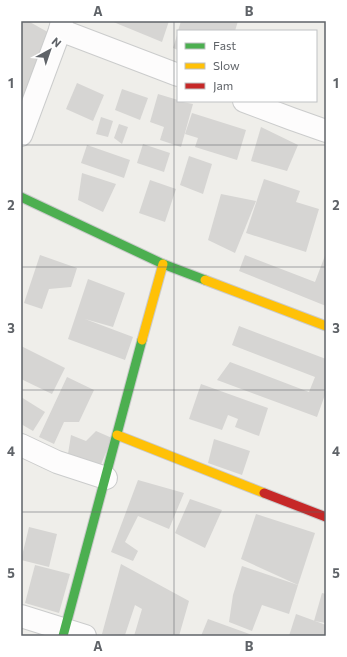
<svg xmlns="http://www.w3.org/2000/svg" width="347" height="657" font-family="Commissioner,sans-serif">
<rect width="100%" height="100%" fill="#efeeea"/>
<g fill="#d6d5d3">
<polygon points="21,21 28,21 53,35 21,120"/>
<polygon points="111,21 169,21 162,42"/>
<polygon points="181,21 238,21 235,31 178,31"/>
<polygon points="178,32 178,50 173,48"/>
<polygon points="77,83 104,95 93,121 66,109"/>
<polygon points="122,89 148,98 140,120 115,110"/>
<polygon points="158,94 178,100 178,101 193,104 181,147 160,140 164,127 150,122"/>
<polygon points="192,113 246,130 237,160 195,147 198,138 185,134"/>
<polygon points="101,117 113,121 108,137 96,134"/>
<polygon points="119,124 128,127 122,144 114,138"/>
<polygon points="261,127 298,145 287,171 251,161"/>
<polygon points="143,144 170,153 164,172 137,163"/>
<polygon points="87,145 130,160 124,178 81,163"/>
<polygon points="189,156 212,164 203,194 180,185"/>
<polygon points="82,173 116,184 103,212 78,200"/>
<polygon points="264,179 300,191 296,202 319,209 306,252 246,233"/>
<polygon points="150,180 176,189 165,222 139,213"/>
<polygon points="221,194 256,201 235,253 208,240"/>
<polygon points="326,253 326,306 239,271 245,255 315,282"/>
<polygon points="40,255 77,268 71,287 49,289 42,309 24,303"/>
<polygon points="88,279 125,293 113,327 85,319 133,337 125,360 68,339"/>
<polygon points="239,326 326,359 326,392 317,417 217,380 230,362 309,392 315,377 232,345"/>
<polygon points="21,346 65,368 52,394 21,379"/>
<polygon points="67,377 94,390 79,422 64,422 54,444 39,437"/>
<polygon points="201,384 268,408 259,436 235,427 238,419 228,415 222,430 189,419"/>
<polygon points="21,397 45,412 33,431 21,424"/>
<polygon points="96,431 112,438 100,467 68,454 71,435 86,441"/>
<polygon points="214,439 250,451 242,475 208,463"/>
<polygon points="138,480 184,493 169,529 138,516 125,542 138,551 133,561 111,552"/>
<polygon points="190,499 222,510 205,548 175,533"/>
<polygon points="256,514 315,533 298,585 241,559"/>
<polygon points="29,527 57,534 49,567 21,560"/>
<polygon points="121,564 189,601 179,636 134,636 142,609 135,605 125,635 102,634"/>
<polygon points="35,565 70,574 59,613 25,603"/>
<polygon points="242,566 298,585 289,614 262,605 252,631 229,622 233,595"/>
<polygon points="322,593 326,594 326,623 314,621"/>
<polygon points="296,614 326,625 326,636 289,636"/>
<polygon points="208,619 255,636 201,636"/>
</g>
<g fill="none" stroke-linecap="round" stroke-linejoin="round">
<g stroke="#cbcccc" stroke-width="24">
<g id="street">
<polyline points="60,30 178,75"/>
<polyline points="244,101 292,119 326,131"/>
<polyline points="21,135 60,30 62,21"/>
<polyline points="21,445 57,462 106,478"/>
<polyline points="21,616 85,636"/>
</g>
</g>
<g stroke="#cacacb" stroke-width="11">
<g id="fast">
<polyline points="21,197 163,264 205,280"/>
<polyline points="63,636 142,340"/>
</g>
</g>
<g stroke="#cacacb" stroke-width="11">
<g id="slow">
<polyline points="205,280 326,326"/>
<polyline points="142,340 163,264"/>
<polyline points="117,435 264,493"/>
</g>
</g>
<g stroke="#cacacb" stroke-width="11">
<polyline id="jam" points="264,493 326,517"/>
</g>
<use href="#street" stroke="#fdfcfc" stroke-width="22"/>
<use href="#fast" stroke="#4caf50" stroke-width="9"/>
<use href="#slow" stroke="#ffc107" stroke-width="9"/>
<use href="#jam" stroke="#c62828" stroke-width="9"/>
</g>
<path fill="none" stroke="#5f6368" stroke-width="1" stroke-opacity="0.55" d="M174 21V636M21 145H326M21 267H326M21 390H326M21 512H326"/>
<rect width="347" height="657" fill="none" stroke="#ffffff" stroke-width="44"/>
<rect x="177" y="30" width="140" height="72" fill="#ffffff" stroke="#bfc1c3"/>
<rect x="185" y="43" width="20" height="6" fill="#4caf50" stroke="#bfc1c3"/>
<text x="213" y="50" font-size="12" fill="#5f6368">Fast</text>
<rect x="185" y="63" width="20" height="6" fill="#ffc107" stroke="#bfc1c3"/>
<text x="213" y="70" font-size="12" fill="#5f6368">Slow</text>
<rect x="185" y="83" width="20" height="6" fill="#c62828" stroke="#bfc1c3"/>
<text x="213" y="90" font-size="12" fill="#5f6368">Jam</text>
<g transform="translate(50 50) rotate(40)" stroke="#ffffff" stroke-width="3" paint-order="stroke">
<path d="M0-3L7 15L0 10L-7 15Z" fill="#5f6368"/>
<text y="-6" font-size="11" font-weight="bold" text-anchor="middle" fill="#5f6368">N</text>
</g>
<rect x="22" y="22" width="303" height="613" fill="none" stroke="#5f6368" stroke-width="1.5"/>
<g font-size="13" text-anchor="middle" font-weight="bold" fill="#5f6368">
<text x="98" y="16">A</text>
<text x="249" y="16">B</text>
<text x="11" y="88">1</text>
<text x="336" y="88">1</text>
<text x="11" y="210">2</text>
<text x="336" y="210">2</text>
<text x="11" y="333">3</text>
<text x="336" y="333">3</text>
<text x="11" y="456">4</text>
<text x="336" y="456">4</text>
<text x="11" y="578">5</text>
<text x="336" y="578">5</text>
<text x="98" y="651">A</text>
<text x="249" y="651">B</text>
</g>
</svg>
